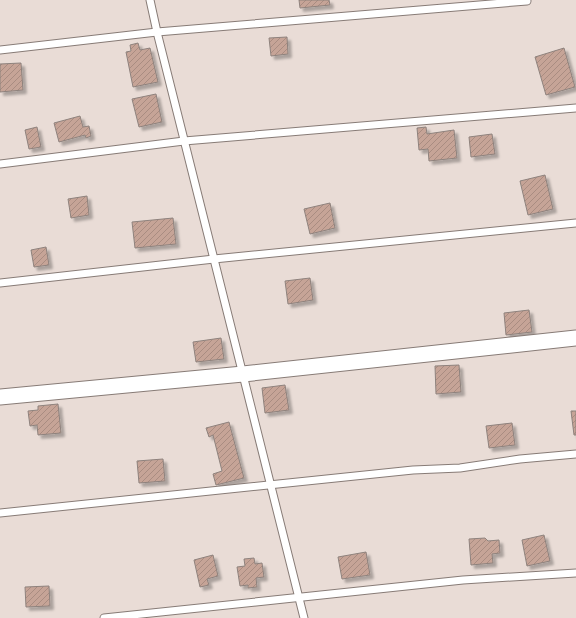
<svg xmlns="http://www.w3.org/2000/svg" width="576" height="618" font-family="'DM Sans',sans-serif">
<defs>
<pattern id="building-hatch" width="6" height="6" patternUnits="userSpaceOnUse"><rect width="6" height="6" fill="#c6a497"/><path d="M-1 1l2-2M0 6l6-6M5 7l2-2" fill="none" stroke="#a98c81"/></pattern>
<filter id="shadow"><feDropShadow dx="3.5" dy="3.5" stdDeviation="1" flood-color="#0004"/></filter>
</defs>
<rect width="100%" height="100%" fill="#e9dcd6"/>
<g fill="url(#building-hatch)" stroke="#8e827d" filter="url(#shadow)">
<polygon points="299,0 329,0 330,5 300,8"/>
<polygon points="287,37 288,54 271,56 269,38"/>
<polygon points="138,43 140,50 150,48 158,82 133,87 126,52 131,51 130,45"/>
<polygon points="564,48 575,87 546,95 535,57"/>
<polygon points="21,63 23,90 0,92 0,64"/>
<polygon points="156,94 162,122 139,127 132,99"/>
<polygon points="80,116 83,127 89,126 91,136 86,138 85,135 59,142 54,123"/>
<polygon points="37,127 41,147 29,149 25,130"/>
<polygon points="426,127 427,134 454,130 457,158 429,161 428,149 419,150 417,128"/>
<polygon points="492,134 495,154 471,157 469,137"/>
<polygon points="545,175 553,209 528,215 520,181"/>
<polygon points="87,196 89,215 71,218 68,199"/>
<polygon points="330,203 335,228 310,234 304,209"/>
<polygon points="173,218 176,244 135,248 132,222"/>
<polygon points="46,247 49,265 34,267 31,250"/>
<polygon points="310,278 313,300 288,304 285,281"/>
<polygon points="529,310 532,332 506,335 504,313"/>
<polygon points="221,338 224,359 196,362 193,342"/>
<polygon points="459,365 461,392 436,394 435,366"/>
<polygon points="285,385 289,410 265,413 262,388"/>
<polygon points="58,404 61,433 38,435 37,425 30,426 28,411 38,410 38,406"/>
<polygon points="571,411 576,411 576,435 574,435"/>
<polygon points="229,422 244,478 216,485 213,474 222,471 213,435 209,437 206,428"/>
<polygon points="512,423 515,445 489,448 486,426"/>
<polygon points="163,459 165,481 139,483 137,461"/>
<polygon points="544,535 550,561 527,566 522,540"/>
<polygon points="485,538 488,541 499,540 500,553 492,554 493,563 471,565 469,539"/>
<polygon points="366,552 370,575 342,579 338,557"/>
<polygon points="213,555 218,576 207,579 209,585 200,587 194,560"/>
<polygon points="254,558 255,564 262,563 264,577 256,578 257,587 248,588 248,585 240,586 237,567 245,566 244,559"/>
<polygon points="49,586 50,606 26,607 25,587"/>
</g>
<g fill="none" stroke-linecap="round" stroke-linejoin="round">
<g stroke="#877b76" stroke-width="9">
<g id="service">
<polyline points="150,0 157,32 304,618"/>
<polyline points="0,50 157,32 527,1"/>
<polyline points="0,164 184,141 576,108"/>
<polyline points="0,283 214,259 576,223"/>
<polyline points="0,513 413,470 460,468 520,459 576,454"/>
<polyline points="104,618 463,580 576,573"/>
</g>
</g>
<g stroke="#877b76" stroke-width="17">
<polyline id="minor" points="0,397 243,374 576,338"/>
</g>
<use href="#service" stroke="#fff" stroke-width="7"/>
<use href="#minor" stroke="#fff" stroke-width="15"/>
</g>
</svg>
